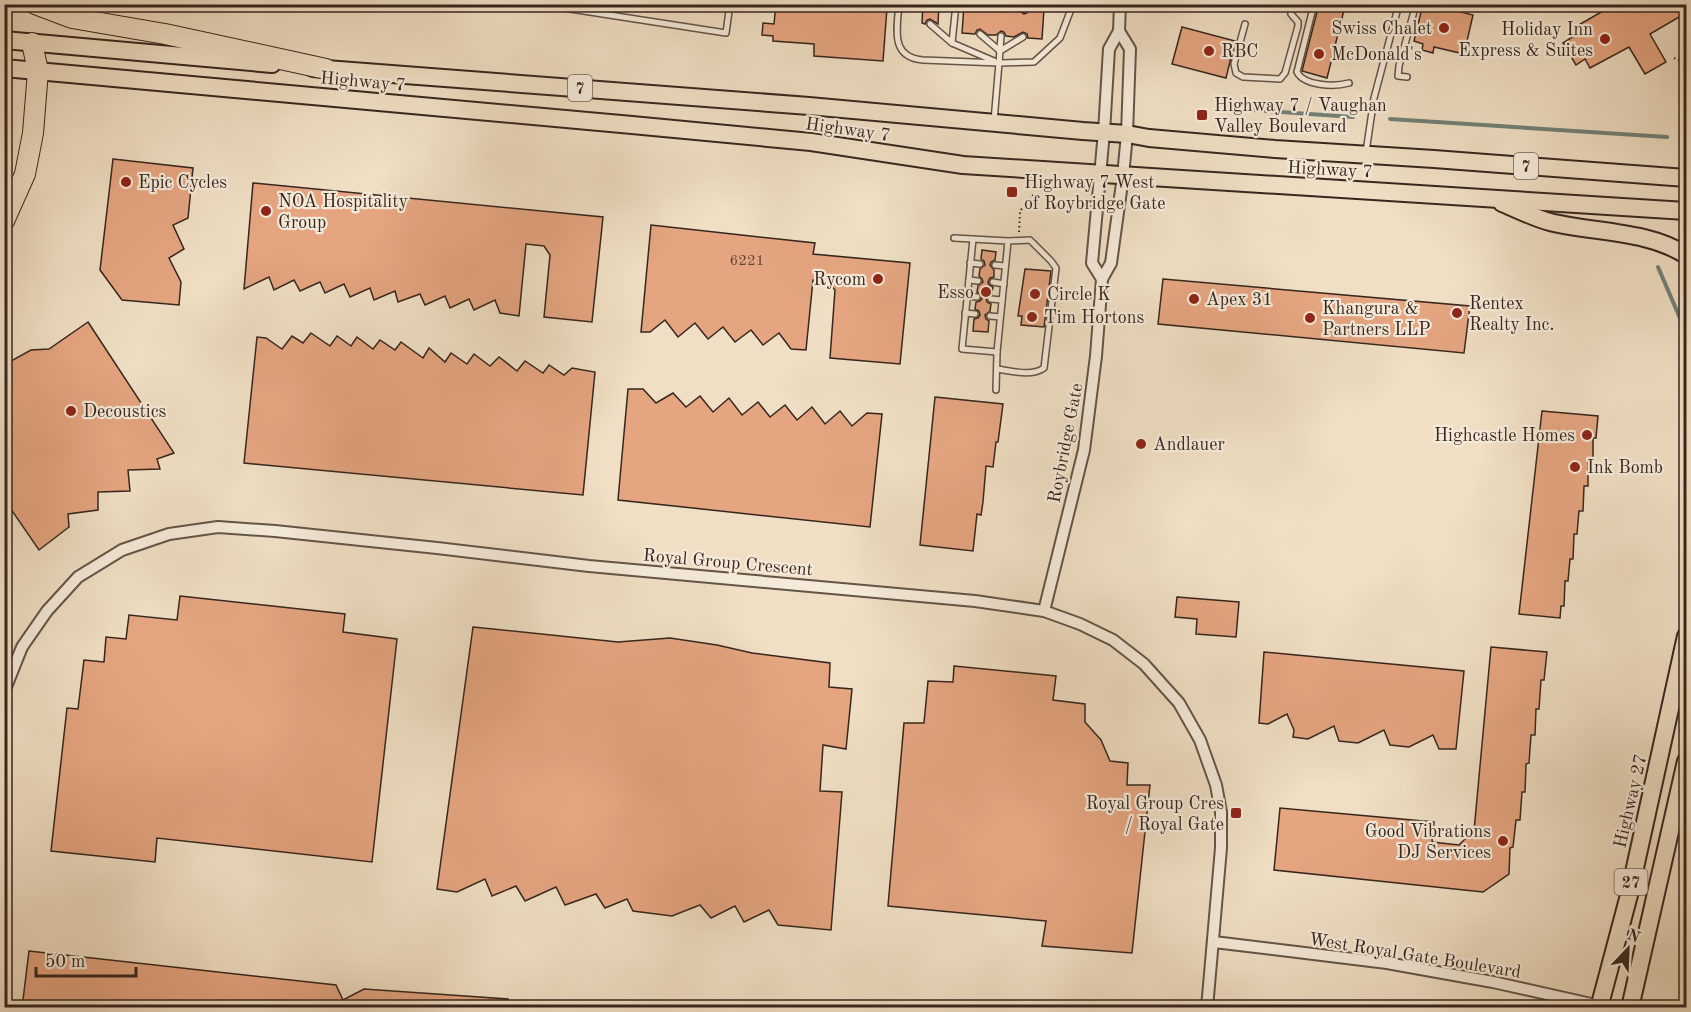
<svg xmlns="http://www.w3.org/2000/svg" width="1691" height="1012" font-family="'Old Standard TT',serif">
<rect width="100%" height="100%" fill="#f0dfc4"/>
<filter id="stains"><feTurbulence type="fractalNoise" baseFrequency=".00333" numOctaves="4"/><feColorMatrix values="0 0 0 0 .2 0 0 0 0 .09 0 0 0 0 .02 0 0 0 .5 -.17"/></filter>
<radialGradient id="worn" r=".72"><stop offset=".6" stop-color="#630" stop-opacity="0"/><stop offset="1" stop-color="#630" stop-opacity=".3"/></radialGradient>
<g fill="none" stroke-linecap="round" stroke-linejoin="round">
<g stroke="#728178" stroke-width="4">
<polyline points="1253,110 1353,117"/>
<polyline points="1390,119 1667,137"/>
<polyline points="1658,267 1686,332 1686,339"/>
</g>
</g>
<g fill="#e5a581" stroke="#36261e" stroke-width="1.5">
<polygon points="776,4 841,4 887,8 883,61 814,56 814,44 773,41 773,36 762,35 763,23 774,24"/>
<polygon points="923,4 939,4 938,24 930,19 927,20 925,24 922,23"/>
<polygon points="1319,4 1345,6 1327,78 1302,71"/>
<polygon points="1423,4 1450,4 1449,9 1473,15 1464,54 1434,47 1433,53 1422,50 1423,44 1414,41"/>
<polygon points="1615,4 1686,4 1686,13 1650,34 1666,62 1645,74 1629,47 1590,68 1585,59 1576,65 1563,43 1574,36 1570,30"/>
<polygon points="964,5 976,6 977,9 981,11 988,6 998,7 1002,12 1006,11 1008,8 1015,8 1024,14 1027,13 1029,9 1044,9 1042,39 1028,38 1027,34 1023,32 1014,37 1006,36 1004,32 1001,31 996,35 988,35 980,29 977,30 975,34 962,33"/>
<polygon points="1182,27 1235,41 1226,78 1172,64"/>
<polygon points="113,159 193,168 188,218 173,225 184,249 169,258 181,282 179,305 122,300 100,270"/>
<polygon points="253,183 603,217 592,322 544,317 550,255 544,246 526,244 519,316 500,313 495,300 474,310 469,299 450,308 445,296 425,305 420,294 398,302 395,291 374,300 370,288 350,297 344,284 325,293 320,282 300,291 294,280 274,290 269,277 244,289"/>
<polygon points="651,225 815,243 813,254 910,263 900,364 830,358 835,290 828,282 813,280 806,350 791,349 779,333 763,345 751,330 735,342 723,327 708,339 695,323 678,337 665,320 650,332 641,332"/>
<polygon points="982,250 996,252 995,260 991,262 990,265 994,270 994,277 990,278 988,282 989,285 993,287 992,294 988,295 986,298 987,302 991,304 990,311 985,315 986,319 989,321 988,332 973,331 974,319 978,318 980,315 979,311 975,309 976,302 980,301 982,298 981,294 977,292 978,286 983,282 982,279 979,276 980,269 985,265 984,261 981,259"/>
<polygon points="1025,269 1051,271 1044,327 1021,325 1022,316 1018,316"/>
<polygon points="1163,279 1470,306 1464,353 1158,324"/>
<polygon points="88,322 174,453 157,459 160,469 128,470 130,491 98,492 98,510 68,514 69,527 39,550 4,499 4,367 9,362 31,350 49,349"/>
<polygon points="311,333 330,346 337,336 351,346 357,337 373,349 380,340 395,350 401,342 423,358 429,348 445,362 451,353 467,364 474,354 490,366 499,357 517,371 525,361 543,373 549,365 564,375 572,368 595,372 583,495 244,463 257,337 266,338 282,349 292,336 303,343"/>
<polygon points="628,389 643,389 656,403 673,393 686,407 700,396 713,412 729,398 742,415 758,402 770,417 785,405 797,420 812,407 825,424 840,411 852,426 867,413 882,414 870,527 618,500"/>
<polygon points="935,397 1003,404 998,442 996,442 993,467 986,466 983,502 981,515 977,514 973,551 920,545"/>
<polygon points="1542,411 1598,416 1596,438 1593,438 1593,463 1588,462 1588,486 1584,486 1583,511 1579,511 1577,534 1574,534 1573,559 1570,559 1568,581 1565,581 1564,606 1561,606 1560,618 1519,614"/>
<polygon points="180,596 345,614 343,632 397,639 372,862 157,838 155,862 51,851 67,708 78,709 84,660 104,662 106,637 126,639 129,615 177,620"/>
<polygon points="1177,597 1239,602 1236,637 1196,634 1197,619 1175,617"/>
<polygon points="473,627 618,642 670,638 717,645 752,653 830,663 829,687 852,689 846,749 823,745 820,791 842,792 831,930 778,925 769,910 744,922 735,906 711,918 700,905 672,916 633,911 627,899 605,908 596,894 565,905 556,887 525,901 516,886 492,896 485,879 457,892 437,889"/>
<polygon points="1491,647 1547,652 1544,680 1541,680 1539,709 1536,709 1535,735 1531,735 1529,763 1526,764 1525,792 1522,792 1520,820 1516,820 1513,847 1510,848 1509,874 1483,892 1274,870 1280,808 1434,822 1432,842 1459,845 1465,839 1466,832 1474,831"/>
<polygon points="1264,652 1464,671 1456,749 1439,749 1433,735 1409,747 1390,745 1384,730 1358,743 1339,741 1334,726 1308,739 1293,737 1294,730 1287,714 1268,724 1259,723"/>
<polygon points="954,666 1056,676 1053,700 1085,704 1085,722 1101,740 1110,761 1128,763 1127,785 1150,785 1132,953 1042,946 1046,921 888,906 904,723 924,723 928,681 953,682"/>
<polygon points="29,951 336,985 343,1000 364,989 508,999 508,1008 22,1008"/>
</g>
<g fill="none" stroke-linecap="round" stroke-linejoin="round">
<g stroke="#645448" stroke-width="8">
<g id="service">
<polyline points="565,4 564,8 726,33 730,4"/>
<path d="M899 4C897 29 890 57 923 60L999 63"/>
<polyline points="956,4 952,43 994,61"/>
<polyline points="1018,4 1024,9"/>
<polyline points="1075,4 1094,7 1120,8"/>
<path d="M1314 4 1297 72C1304 86 1334 87 1349 83"/>
<polyline points="1494,4 1496,5"/>
<polyline points="981,6 984,4"/>
<polyline points="1003,7 1003,4"/>
<polyline points="930,24 952,43"/>
<polyline points="1245,24 1234,64 1236,73 1243,77 1280,79 1285,73 1298,26 1298,22 1291,14"/>
<polyline points="980,34 1000,51 1023,37"/>
<polyline points="999,63 1001,36"/>
<polyline points="1407,77 1398,76 1399,66 1416,4"/>
<polyline points="994,121 999,63 1034,62 1060,38 1073,4"/>
<polyline points="1366,152 1374,98 1399,4"/>
<polyline points="954,238 1008,241 997,352 996,390"/>
<polyline points="973,239 962,349 997,352"/>
<polyline points="970,263 980,264"/>
<polyline points="995,265 1005,266"/>
<polyline points="969,280 978,281"/>
<polyline points="993,282 1004,284"/>
<polyline points="967,296 977,297"/>
<polyline points="991,299 1002,300"/>
<polyline points="965,313 975,314"/>
<polyline points="990,316 1000,317"/>
<path d="M997 369C1012 371 1031 377 1044 368L1056 268 1051 261 1030 240 1008 241"/>
</g>
</g>
<g stroke="#645448" stroke-width="14">
<g id="minor">
<polyline points="1102,279 1092,263 1104,132 1109,49 1119,31 1120,4"/>
<polyline points="1044,611 1084,450 1096,356 1102,279 1111,263 1123,176 1127,134 1130,49 1119,31"/>
<polyline points="4,692 22,647 47,611 78,577 122,550 169,534 218,527 275,531 437,548 589,566 975,601 1044,611 1080,624 1113,640 1144,664 1179,703 1200,740 1216,785 1221,812 1221,848 1207,1008"/>
<polyline points="1214,942 1387,963 1493,982 1609,1008"/>
</g>
</g>
<g stroke="#36261e" stroke-width="20">
<g id="primary">
<polyline points="4,40 272,64"/>
<polyline points="4,68 632,125 811,142 963,165 1686,211"/>
<polyline points="313,68 809,106 1083,131 1127,134 1149,138 1275,149 1434,159 1686,178"/>
<path d="M1502 203C1517 209 1534 218 1550 222 1595 233 1646 230 1686 255"/>
<polyline points="1599,1008 1629,895 1686,636"/>
<polyline points="1630,1008 1686,761"/>
</g>
</g>
<g stroke="#36261e" stroke-width="22">
<g id="motorway">
<polyline points="35,4 72,18 165,34 326,69"/>
<polyline points="4,221 25,174 33,133 38,71 32,43"/>
</g>
</g>
<g stroke="#36261e" stroke-width="2" stroke-dasharray="1.5 3" stroke-linecap="butt">
<polyline points="1674,58 1686,64"/>
<polyline points="1019,232 1020,211 1033,195"/>
</g>
<use href="#service" stroke="#f5ead9" stroke-width="5"/>
<use href="#minor" stroke="#f5ead9" stroke-width="10"/>
<use href="#primary" stroke="#f0dfc4" stroke-width="16"/>
<use href="#motorway" stroke="#f0dfc4" stroke-width="20"/>
</g>
<g fill="#8f2418" stroke="#f5ead9" stroke-width="2">
<circle cx="1444" cy="28" r="6"/>
<circle cx="1605" cy="39" r="6"/>
<circle cx="1209" cy="51" r="6"/>
<circle cx="1319" cy="54" r="6"/>
<rect x="1196" y="109" width="12" height="12" rx="3"/>
<circle cx="126" cy="182" r="6"/>
<rect x="1006" y="186" width="12" height="12" rx="3"/>
<circle cx="266" cy="211" r="6"/>
<circle cx="878" cy="279" r="6"/>
<circle cx="986" cy="292" r="6"/>
<circle cx="1035" cy="294" r="6"/>
<circle cx="1194" cy="299" r="6"/>
<circle cx="1457" cy="313" r="6"/>
<circle cx="1032" cy="317" r="6"/>
<circle cx="1310" cy="318" r="6"/>
<circle cx="71" cy="411" r="6"/>
<circle cx="1587" cy="435" r="6"/>
<circle cx="1141" cy="444" r="6"/>
<circle cx="1575" cy="467" r="6"/>
<rect x="1230" y="807" width="12" height="12" rx="3"/>
<circle cx="1503" cy="841" r="6"/>
</g>
<g text-anchor="middle" stroke-width="4.5" stroke-linejoin="round" paint-order="stroke">
<g font-size="15" fill="#624637">
<text x="747" y="265">6221</text>
</g>
<g fill="#f5ead9" stroke="#6f6156" stroke-width="1.5">
<rect x="568" y="75" width="24" height="26" rx="4.5"/>
<rect x="1514" y="153" width="24" height="26" rx="4.5"/>
<rect x="1614.5" y="869" width="33" height="26" rx="4.5"/>
</g>
<g font-size="16" font-weight="bold" fill="#36261e">
<text x="580" y="94">7</text>
<text x="1526" y="172">7</text>
<text x="1631" y="888">27</text>
</g>
<g font-size="18" fill="#36261e" stroke="#f5ead9" text-anchor="start">
<text x="1432" y="34" text-anchor="end">Swiss Chalet</text>
<text x="1593" y="35" text-anchor="end">Holiday Inn<tspan x="1593" dy="21">Express &amp; Suites</tspan></text>
<text x="1221" y="57">RBC</text>
<text x="1331" y="60">McDonald's</text>
<text x="1214" y="111">Highway 7 / Vaughan<tspan x="1214" dy="21">Valley Boulevard</tspan></text>
<text x="138" y="188">Epic Cycles</text>
<text x="1024" y="188">Highway 7 West<tspan x="1024" dy="21">of Roybridge Gate</tspan></text>
<text x="278" y="207">NOA Hospitality<tspan x="278" dy="21">Group</tspan></text>
<text x="866" y="285" text-anchor="end">Rycom</text>
<text x="974" y="298" text-anchor="end">Esso</text>
<text x="1047" y="300">Circle K</text>
<text x="1206" y="305">Apex 31</text>
<text x="1469" y="309">Rentex<tspan x="1469" dy="21">Realty Inc.</tspan></text>
<text x="1322" y="314">Khangura &amp;<tspan x="1322" dy="21">Partners LLP</tspan></text>
<text x="1044" y="323">Tim Hortons</text>
<text x="83" y="417">Decoustics</text>
<text x="1575" y="441" text-anchor="end">Highcastle Homes</text>
<text x="1153" y="450">Andlauer</text>
<text x="1587" y="473">Ink Bomb</text>
<text x="1224" y="809" text-anchor="end">Royal Group Cres<tspan x="1224" dy="21">/ Royal Gate</tspan></text>
<text x="1491" y="837" text-anchor="end">Good Vibrations<tspan x="1491" dy="21">DJ Services</tspan></text>
</g>
<g font-size="18" fill="#36261e" stroke="#f5ead9">
<text transform="translate(363 81) rotate(5)" y="6">Highway 7</text>
<text transform="translate(848 129) rotate(8)" y="6">Highway 7</text>
<text transform="translate(1330 169) rotate(3)" y="6">Highway 7</text>
<text transform="translate(1065 443) rotate(-79)" y="6">Roybridge Gate</text>
<text transform="translate(728 562) rotate(5)" y="6">Royal Group Crescent</text>
<text transform="translate(1630 801) rotate(-77)" y="6">Highway 27</text>
<text transform="translate(1415 955) rotate(9)" y="6">West Royal Gate Boulevard</text>
</g>
</g>
<rect width="1691" height="1012" fill="none" stroke="#f0dfc4" stroke-width="24"/>
<rect x="6" y="6" width="1679" height="1000" fill="none" stroke="#36261e" stroke-width="3"/>
<rect x="12" y="12" width="1667" height="988" fill="none" stroke="#36261e" stroke-width="1.5"/>
<g transform="translate(1628 949) rotate(23)" stroke="#f5ead9" stroke-width="4.5" paint-order="stroke">
<path d="M0-4.5L10 22L0 15L-10 22Z" fill="#36261e"/>
<text y="-9" font-size="16" font-weight="bold" text-anchor="middle" fill="#36261e">N</text>
</g>
<path d="M36 967v9h100v-9" fill="none" stroke="#36261e" stroke-width="3"/>
<text x="45" y="967" font-size="18" fill="#36261e" stroke="#f5ead9" stroke-width="4.5" paint-order="stroke">50 m</text>
<rect width="100%" height="100%" filter="url(#stains)"/>
<rect width="100%" height="100%" fill="url(#worn)"/>
</svg>
